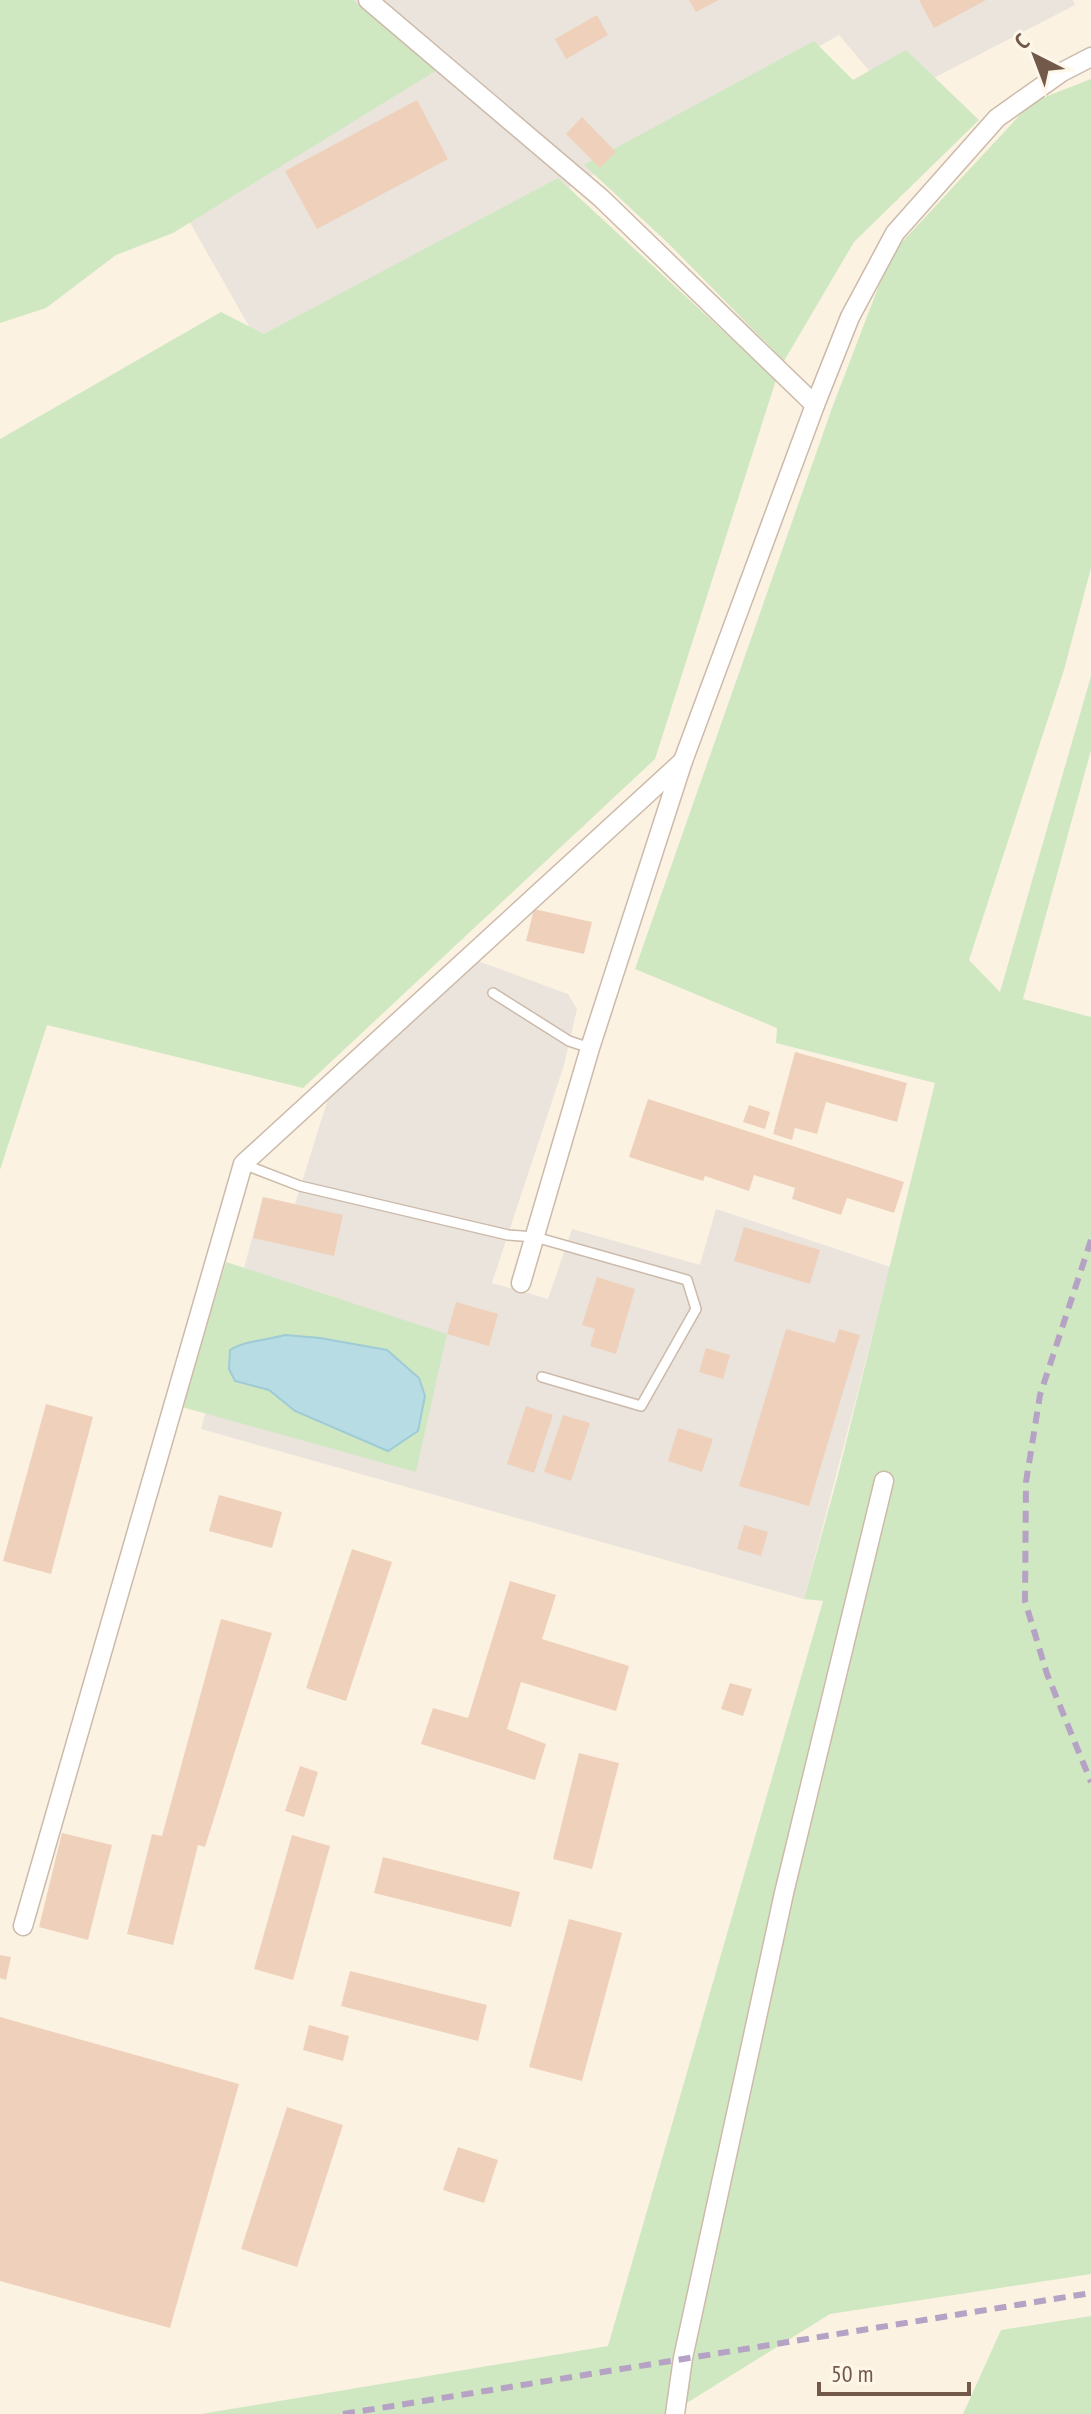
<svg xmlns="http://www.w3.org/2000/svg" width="1091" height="2414" font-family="'PT Sans Narrow',sans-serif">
<rect width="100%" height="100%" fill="#fbf2e2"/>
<g fill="#eae4dd">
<polygon points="281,0 1073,0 1075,5 893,99 839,35 580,182 258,342 123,105"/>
<polygon points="475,960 568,994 577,1009 564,1065 492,1283 548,1299 572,1229 700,1265 716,1209 890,1267 804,1599 201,1429 263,1197 295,1204 328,1099"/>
</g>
<g fill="#d0e8c2">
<polygon points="0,0 353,0 437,70 173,233 116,255 46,308 0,323"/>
<polygon points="814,41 853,80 906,50 979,120 854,242 784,361 669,244 584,165"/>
<polygon points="1091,79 1091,568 1064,670 969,960 1000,992 1091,676 1091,750 1023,999 1091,1017 1091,2274 830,2314 669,2414 201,2414 608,2346 823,1601 804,1599 838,1475 935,1083 776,1043 777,1028 635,969 832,408 891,254 1032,102"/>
<polygon points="558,178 776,380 655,759 303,1088 47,1025 0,1170 0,439 221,312 264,334"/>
<polygon points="226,1262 447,1334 416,1472 182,1407"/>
<polygon points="1091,2316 1091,2414 963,2414 1001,2330"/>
</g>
<path fill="#b8dce4" stroke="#9ecbd5" stroke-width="2" d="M285 1335 320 1338 387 1350 419 1378 425 1396 418 1431 388 1451 295 1411 269 1390 235 1381 229 1369 230 1350C243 1341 267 1340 285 1335Z"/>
<g fill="#efd1bb">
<polygon points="689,0 719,0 696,12"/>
<polygon points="919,0 986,0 934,28"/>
<polygon points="597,15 608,35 566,59 555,39"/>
<polygon points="417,100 448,159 317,229 285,171"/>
<polygon points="582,117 616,152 600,168 566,134"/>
<polygon points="534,909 592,922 584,954 526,941"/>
<polygon points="795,1052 907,1083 897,1122 826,1102 817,1134 795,1128 792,1140 773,1134"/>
<polygon points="648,1099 904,1182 894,1213 847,1198 841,1215 792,1199 795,1188 754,1175 749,1191 705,1176 703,1181 629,1157"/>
<polygon points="749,1105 770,1112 765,1129 743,1122"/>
<polygon points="263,1197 343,1215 334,1256 253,1238"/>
<polygon points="744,1227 820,1250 810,1284 734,1261"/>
<polygon points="597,1277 635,1289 616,1354 590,1346 595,1329 582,1325"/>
<polygon points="456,1302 498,1314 489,1346 447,1334"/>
<polygon points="786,1329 835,1343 839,1329 860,1335 809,1506 739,1486"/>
<polygon points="706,1348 730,1355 723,1379 699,1372"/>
<polygon points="46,1404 93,1417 51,1574 3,1561"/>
<polygon points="526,1406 553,1415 534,1473 507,1464"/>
<polygon points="563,1415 590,1423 571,1481 544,1472"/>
<polygon points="678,1428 713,1439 702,1472 668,1461"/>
<polygon points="219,1495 282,1512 272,1548 209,1531"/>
<polygon points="744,1525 768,1532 761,1556 737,1549"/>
<polygon points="352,1549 392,1562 346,1701 306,1688"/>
<polygon points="510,1581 556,1595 542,1639 629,1666 616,1711 521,1682 507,1729 546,1744 535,1780 421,1744 433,1708 468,1718"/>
<polygon points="221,1619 272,1633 205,1847 198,1845 173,1945 127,1934 152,1834 162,1836"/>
<polygon points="730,1683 752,1689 743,1716 721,1709"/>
<polygon points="579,1753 619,1763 592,1869 553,1859"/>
<polygon points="300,1766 318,1772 304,1817 285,1811"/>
<polygon points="62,1833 112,1845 88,1940 39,1927"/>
<polygon points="292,1835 330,1846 293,1980 254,1969"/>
<polygon points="383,1857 520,1892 511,1927 374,1893"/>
<polygon points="569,1919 622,1933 582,2081 529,2067"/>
<polygon points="0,1955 11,1957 6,1980 0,1978"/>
<polygon points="350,1971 487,2005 478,2041 341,2006"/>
<polygon points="0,2017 239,2084 170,2328 0,2281"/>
<polygon points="309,2025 349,2036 343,2061 303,2050"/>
<polygon points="287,2107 343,2125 297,2267 241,2249"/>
<polygon points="458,2147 498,2160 484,2203 443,2190"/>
</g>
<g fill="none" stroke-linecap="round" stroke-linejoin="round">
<g stroke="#ccbaaa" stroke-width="12">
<g id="lane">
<polyline points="493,993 569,1041 590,1048"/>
<polyline points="243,1164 300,1186 508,1235 535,1237 687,1280 696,1309 641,1406 542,1377"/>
</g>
</g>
<g stroke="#ccbaaa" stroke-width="21">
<g id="street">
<polyline points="368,0 601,198 815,405"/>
<polyline points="521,1283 590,1048 683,761 815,405 850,317 895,233 997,118 1062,72 1091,57"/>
<polyline points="23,1926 243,1164 683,761"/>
<polyline points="675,2414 683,2358 784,1893 884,1481"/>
</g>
</g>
<use href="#lane" stroke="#fff" stroke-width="9"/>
<use href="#street" stroke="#fff" stroke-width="18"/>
<g stroke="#b5a2c4" stroke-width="6" stroke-dasharray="12 8" stroke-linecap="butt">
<polyline points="1091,1240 1040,1395 1026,1482 1025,1601 1047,1674 1091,1782"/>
<polyline points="343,2414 1091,2293"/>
</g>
</g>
<g transform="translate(1035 56) rotate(318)" stroke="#fef6e8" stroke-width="6" paint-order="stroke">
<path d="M0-6L14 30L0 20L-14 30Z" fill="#72594a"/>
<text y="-12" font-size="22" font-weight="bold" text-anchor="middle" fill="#72594a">С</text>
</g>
<path d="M819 2382v12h150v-12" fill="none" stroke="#72594a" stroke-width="4"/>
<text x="831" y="2382" font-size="24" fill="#72594a" stroke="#fef6e8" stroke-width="6" paint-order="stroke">50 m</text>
</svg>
